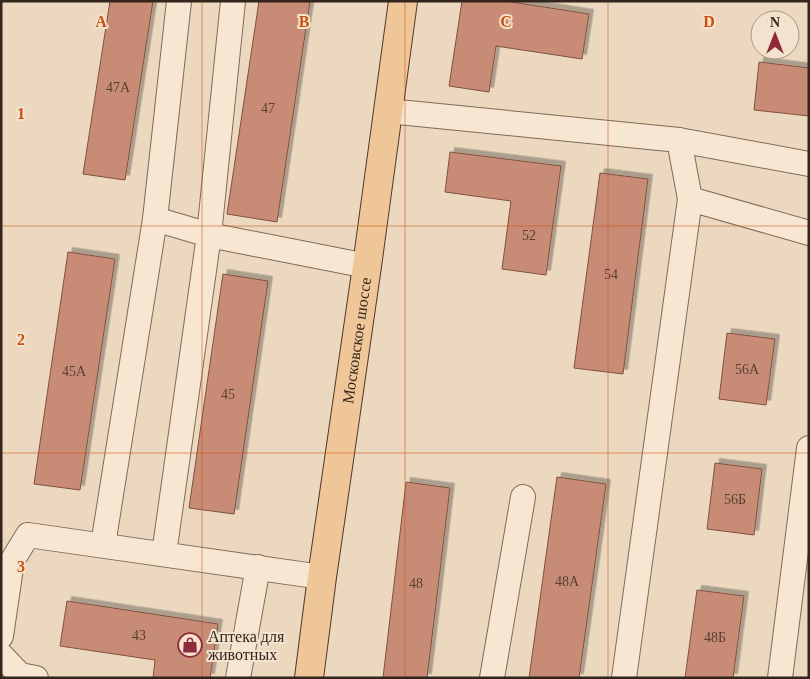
<svg xmlns="http://www.w3.org/2000/svg" width="810" height="679" font-family="Georgia,serif">
<defs>
<filter id="shadow"><feDropShadow dx="4.5" dy="-4.5" stdDeviation="0" flood-color="#0004"/></filter>
</defs>
<rect width="100%" height="100%" fill="#ebd8bf"/>
<g fill="#c88c76" stroke="#81503f" filter="url(#shadow)">
<polygon points="110,1 153,1 125,180 83,174"/>
<polygon points="259,1 310,1 277,222 227,214"/>
<polygon points="462,1 505,1 589,14 582,59 496,46 489,92 449,86"/>
<polygon points="759,62 809,68 809,116 754,110"/>
<polygon points="450,152 561,166 546,275 502,269 511,201 445,192"/>
<polygon points="600,173 648,179 623,374 574,368"/>
<polygon points="68,252 115,259 80,490 34,484"/>
<polygon points="223,274 268,281 234,514 189,508"/>
<polygon points="727,333 775,339 766,405 719,399"/>
<polygon points="715,463 762,469 754,535 707,529"/>
<polygon points="557,477 606,484 579,678 529,678"/>
<polygon points="406,482 450,488 427,678 383,678"/>
<polygon points="697,590 744,596 733,678 685,678"/>
<polygon points="67,601 218,624 210,678 153,678 155,660 60,646"/>
</g>
<g fill="none" stroke-linecap="round" stroke-linejoin="round">
<g stroke="#836958" stroke-width="26">
<g id="minor">
<polyline points="388,111 679,140 690,199 624,678"/>
<polyline points="679,140 809,164"/>
<polyline points="690,199 809,233"/>
<polyline points="155,219 209,235 367,266"/>
<polyline points="103,545 155,219 179,1"/>
<polyline points="164,554 209,235 233,1"/>
<polyline points="1,636 12,561 28,535 322,577"/>
<polyline points="1,655 20,675 36,678"/>
<polyline points="238,678 258,567"/>
<polyline points="492,678 523,497"/>
<polyline points="780,678 809,448"/>
</g>
</g>
<g stroke="#51382d" stroke-width="30">
<g id="major">
<path id="s1" d="M309 678 322 577 367 266 403 1"/>
</g>
</g>
<use href="#minor" stroke="#f7e6d2" stroke-width="24"/>
<use href="#major" stroke="#eec697" stroke-width="28"/>
</g>
<path fill="none" stroke="#cd510e" stroke-width="1" stroke-opacity="0.55" d="M202 1V678M405 1V678M608 1V678M1 226H809M1 453H809"/>
<defs>
<g id="shop-ring" transform="scale(1.25)"><circle r="9.5" fill="#f3e3ce" stroke="#8f2b3b" stroke-width="1.5"/><path d="M-5-2.5h2.3a2.7 3.5 0 0 1 5.4 0H5L5.5 6h-11ZM-1.5-2.5h3a1.5 2.3 0 0 0-3 0Z" fill="#8f2b3b"/></g>
</defs>
<g fill-rule="evenodd">
<use href="#shop-ring" x="190" y="645"/>
</g>
<g text-anchor="middle" stroke-width="4" stroke-linejoin="round" paint-order="stroke">
<g font-size="14" fill="#583e32">
<text x="118" y="92">47А</text>
<text x="268" y="113">47</text>
<text x="529" y="240">52</text>
<text x="611" y="279">54</text>
<text x="747" y="374">56А</text>
<text x="74" y="376">45А</text>
<text x="228" y="399">45</text>
<text x="735" y="504">56Б</text>
<text x="567" y="586">48А</text>
<text x="416" y="588">48</text>
<text x="139" y="640">43</text>
<text x="715" y="642">48Б</text>
</g>
<g font-size="16" fill="#33241c" stroke="#f3e3ce">
<text dy="6" stroke="none"><textPath href="#s1" startOffset="341">Московское шоссе</textPath></text>
</g>
<g font-size="16" fill="#33241c" stroke="#f3e3ce" text-anchor="start">
<text x="208" y="642">Аптека для<tspan x="208" dy="18">животных</tspan></text>
</g>
</g>
<g font-size="16" text-anchor="middle" font-weight="bold" fill="#cd510e" stroke="#f3e3ce" stroke-width="4" stroke-linejoin="round" paint-order="stroke">
<text x="101" y="27">A</text>
<text x="304" y="27">B</text>
<text x="506" y="27">C</text>
<text x="709" y="27">D</text>
<text x="21" y="119">1</text>
<text x="21" y="345">2</text>
<text x="21" y="572">3</text>
</g>
<rect width="810" height="679" fill="none" stroke="#33241c" stroke-width="5"/>
<g transform="translate(775 35)"><circle r="24" fill="#f3e3ce" stroke="#a69787"/>
<path d="M0-4L9 19L0 12L-9 19Z" fill="#8f2b3b"/>
<text y="-8" font-size="14" font-weight="bold" text-anchor="middle" fill="#33241c">N</text>
</g>
</svg>
